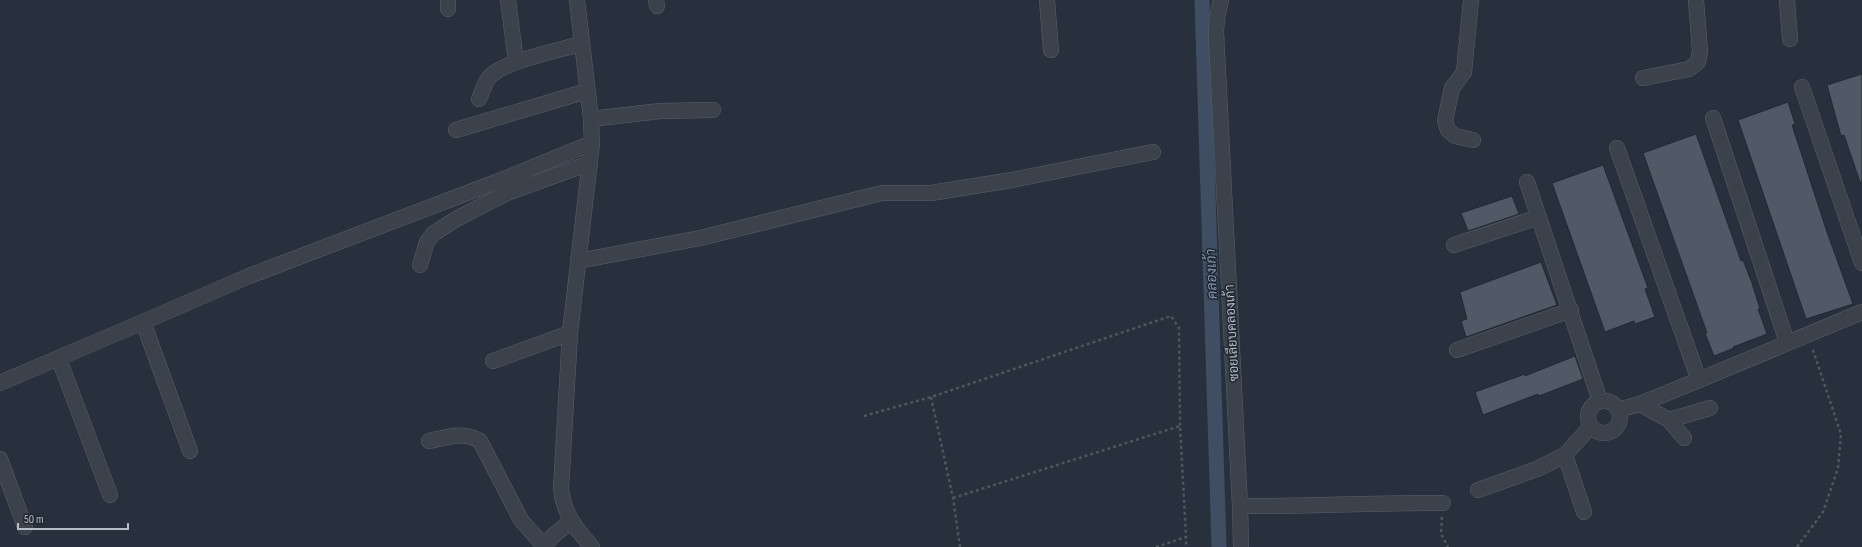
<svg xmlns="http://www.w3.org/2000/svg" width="1862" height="547" font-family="'Sofia Sans Condensed',Sarabun,sans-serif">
<rect width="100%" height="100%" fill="#27303c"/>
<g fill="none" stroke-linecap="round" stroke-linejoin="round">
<polyline stroke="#3f4e63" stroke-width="15" points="1202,0 1219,547"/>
</g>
<g fill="#505a67" stroke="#222933">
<polygon points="1862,74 1862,182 1860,182 1844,135 1841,136 1827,85"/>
<polygon points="1788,102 1795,124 1792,125 1827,232 1853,304 1806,319 1738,120"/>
<polygon points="1696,134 1741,261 1743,260 1752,283 1760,309 1758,309 1767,334 1733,347 1734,348 1714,356 1705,333 1707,333 1643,153"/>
<polygon points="1603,165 1648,288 1645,289 1655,317 1635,324 1634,321 1605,332 1552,183"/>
<polygon points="1512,196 1519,214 1468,231 1461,213"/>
<polygon points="1541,262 1557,305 1466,337 1461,321 1467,319 1460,292"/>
<polygon points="1575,356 1583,379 1539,396 1538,394 1483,415 1475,392 1525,374 1525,376"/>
</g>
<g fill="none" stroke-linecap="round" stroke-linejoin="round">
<g stroke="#59606a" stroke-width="16">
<g id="minor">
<polyline points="448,0 448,9"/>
<polyline points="508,0 516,62"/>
<path d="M577 0 591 119 592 143 570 333 561 488C563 513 576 529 592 547"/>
<polyline points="656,0 657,6"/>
<polyline points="1047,0 1051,50"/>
<polyline points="1221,0 1217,18 1216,32 1240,506 1241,547"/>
<polyline points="1471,0 1464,72 1452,88 1445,121 1448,130 1455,136 1473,140"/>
<polyline points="1787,0 1790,39"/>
<polyline points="1643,78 1689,69 1698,62 1700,51 1696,0"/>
<polyline points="1802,87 1862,263"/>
<path d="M479 99C482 93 484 84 488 79 499 62 560 50 581 44"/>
<polyline points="1713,118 1787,342"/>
<polyline points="591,119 660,111 713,110"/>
<polyline points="456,130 587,91"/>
<polyline points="1617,148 1699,380"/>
<polyline points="1527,182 1600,401"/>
<polyline points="1454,245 1539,217"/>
<polyline points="578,261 700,238 882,193 931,193 1012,180 1153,152"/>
<polyline points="420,265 427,242 433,234 456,219 507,193 590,163"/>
<polyline points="1457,350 1571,310"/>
<polyline points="59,359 110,495"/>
<polyline points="493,361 570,333"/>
<polyline points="0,383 143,322"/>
<circle cx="1604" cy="417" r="16"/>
<polyline points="1640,404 1669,420 1684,438"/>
<polyline points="1618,410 1640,404 1699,380 1862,312"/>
<polyline points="1669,420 1710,408"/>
<path d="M429 441C448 437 463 431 480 441L521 520 544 546 554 535 571 521"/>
<polyline points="190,451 143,322 249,276 504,179 592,143"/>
<polyline points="1565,455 1584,512"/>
<polyline points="0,459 25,527"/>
<polyline points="1478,490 1537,469 1565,455 1591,426"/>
<path d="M1240 506C1308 507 1375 502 1443 503"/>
</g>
</g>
<g stroke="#49595c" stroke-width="2.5" stroke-dasharray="3 3" stroke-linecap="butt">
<polyline points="931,397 953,498 960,547"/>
<polyline points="864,416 931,397 1171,316 1179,328 1180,426"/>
<polyline points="953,498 1180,426 1186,537"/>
<polyline points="1442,517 1441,534 1448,547"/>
<polyline points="1156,547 1186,537 1186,547"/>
<polyline points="1797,547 1823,512 1838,468 1841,434 1812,347"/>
</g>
<use href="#minor" stroke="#3b424c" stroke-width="15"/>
</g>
<g text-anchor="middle" stroke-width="3" stroke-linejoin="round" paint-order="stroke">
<g font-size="13" fill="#b7bdc7" stroke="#202731">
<text transform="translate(1231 333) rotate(-93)" y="5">ซอยเลียบคลองเก้า</text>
</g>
<g font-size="14" font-style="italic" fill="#8294ab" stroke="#202731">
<text transform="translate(1211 274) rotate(-92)" y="5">คลองเก้า</text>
</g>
</g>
<path d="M18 523v6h110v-6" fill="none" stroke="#b7bdc7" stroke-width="2"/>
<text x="24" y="523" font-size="12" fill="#b7bdc7" stroke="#202731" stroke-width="3" paint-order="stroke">50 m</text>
</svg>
